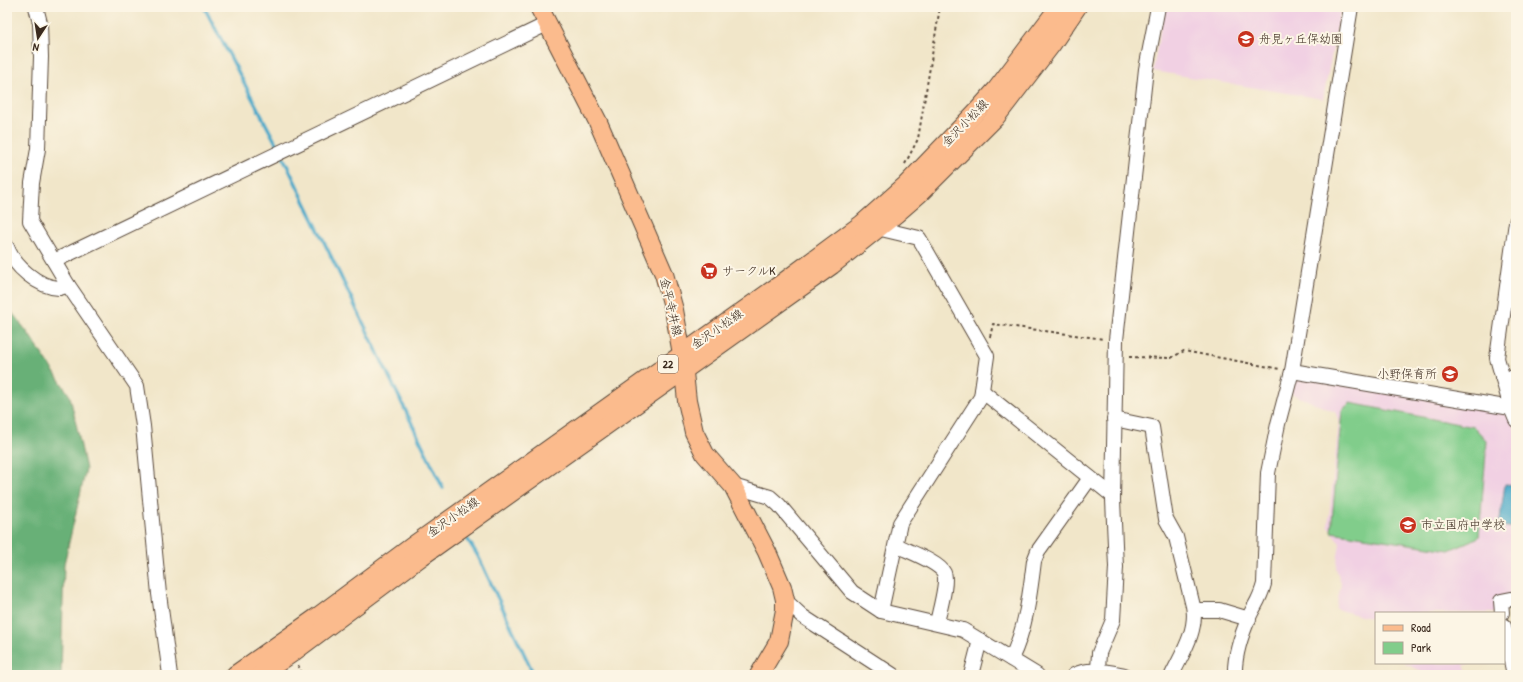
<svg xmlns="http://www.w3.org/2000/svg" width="1523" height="682" font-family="'Patrick Hand','Klee One',sans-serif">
<rect width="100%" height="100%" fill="#fcf5e5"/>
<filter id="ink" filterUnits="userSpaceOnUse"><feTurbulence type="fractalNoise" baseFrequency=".025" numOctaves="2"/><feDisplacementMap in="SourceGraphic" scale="8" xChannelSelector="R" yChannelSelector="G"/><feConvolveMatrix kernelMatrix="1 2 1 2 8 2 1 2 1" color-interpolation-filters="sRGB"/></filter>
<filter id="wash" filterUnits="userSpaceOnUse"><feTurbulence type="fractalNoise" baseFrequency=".012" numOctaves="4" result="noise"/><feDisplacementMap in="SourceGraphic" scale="16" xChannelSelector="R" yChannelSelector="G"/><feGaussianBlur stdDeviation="0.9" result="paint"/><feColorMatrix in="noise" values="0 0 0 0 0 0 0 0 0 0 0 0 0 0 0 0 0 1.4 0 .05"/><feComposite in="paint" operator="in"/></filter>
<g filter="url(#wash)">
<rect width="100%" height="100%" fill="#f1e6c9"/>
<g fill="#f1d0e3">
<polygon points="1164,7 1341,7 1323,99 1153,71"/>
<polygon points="1295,375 1508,408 1516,433 1516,594 1496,613 1376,613 1376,620 1336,609 1341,584 1336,568 1340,543 1328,527 1339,420 1335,412 1290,393"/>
<polygon points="1403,663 1477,663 1464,665 1468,675 1431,675"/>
</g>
<polygon fill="#81cd8b" stroke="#5e7c54" points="1350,403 1474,427 1487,441 1479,537 1449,550 1331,532 1342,410"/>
<polygon fill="#68b077" stroke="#526d4a" points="7,306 28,333 70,396 86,469 64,564 61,675 7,675"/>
<polygon fill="#4aa9c9" stroke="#426a74" points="1505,484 1516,485 1516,528 1499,526"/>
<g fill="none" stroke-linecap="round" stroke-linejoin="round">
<g stroke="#4aa9c9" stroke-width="3.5">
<polyline points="204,7 278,147"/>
<polyline points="283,157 443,488"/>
<polyline points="468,540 478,556 534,675"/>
</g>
</g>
</g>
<g filter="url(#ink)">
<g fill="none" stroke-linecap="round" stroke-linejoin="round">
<g stroke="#564638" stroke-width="16">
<g id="minor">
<polyline points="36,7 40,23 41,57 38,149 32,183 30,221 68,285 137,386 143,426 159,594 170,675"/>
<polyline points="1516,222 1497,358 1511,408 1516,420"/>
<polyline points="877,228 919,238 987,356 981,397 900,523 881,611"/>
<path d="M7 247C14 266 38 287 59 288 61 288 65 286 68 285"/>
<polyline points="54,261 547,24"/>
<polyline points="1292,371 1511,408"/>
<polyline points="1502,377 1516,379"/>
<polyline points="982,391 1113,496"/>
<path d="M1114 419 1152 427 1166 519 1176 537 1193 606C1198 630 1182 654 1172 675"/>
<polyline points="733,486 770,497 779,505 852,592 881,611 963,630 1037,675"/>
<path d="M896 545C907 551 939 562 944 573 948 582 939 612 937 623"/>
<polyline points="785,600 802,616 893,675"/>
<polyline points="1194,610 1219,610 1249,619"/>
<polyline points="1502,613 1501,601 1516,598"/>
<polyline points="1504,626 1514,675"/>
<path d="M1011 659C1026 628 1030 594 1034 561L1038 551 1090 478"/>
<polyline points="1098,670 1099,653 1113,620 1116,567 1113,500 1116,340 1146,69 1158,7"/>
<polyline points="971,675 980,640"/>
<path d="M1074 675C1089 667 1109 672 1125 675"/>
<path d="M1235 675C1234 656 1242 633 1250 615 1256 603 1260 599 1264 584L1268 473 1278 424 1292 371 1351 7"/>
</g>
</g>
<g stroke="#564638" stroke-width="20">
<g id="major">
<polyline points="539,7 598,122 664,274 674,310 682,354 687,401 694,432 705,454 733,486 767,552 782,587 785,600 785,610 779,641 759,675"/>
<polyline points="235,675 316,618 414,545 781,284 862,224 906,185 979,109 996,90 1059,7"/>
<polyline points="260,675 292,653 422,556 832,265 896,214 919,194 995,118 1052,44 1077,7"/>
</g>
</g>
<g stroke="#564638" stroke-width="2" stroke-dasharray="3 3" stroke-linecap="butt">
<polyline points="905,164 918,139 940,7"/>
<polyline points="990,337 993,324 1104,339"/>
<polyline points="1129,357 1171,358 1184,351 1280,369"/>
<polyline points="298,665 303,675"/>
</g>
<use href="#minor" stroke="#fff" stroke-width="14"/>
<use href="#major" stroke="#fbbb8d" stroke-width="18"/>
</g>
</g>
<defs>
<g id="school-disc" transform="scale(0.9)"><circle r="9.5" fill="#c8321e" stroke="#fcf5e5"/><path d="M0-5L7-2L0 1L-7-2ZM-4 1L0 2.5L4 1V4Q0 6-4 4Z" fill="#fff"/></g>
<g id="supermarket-disc" transform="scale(0.9)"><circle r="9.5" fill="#c8321e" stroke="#fcf5e5"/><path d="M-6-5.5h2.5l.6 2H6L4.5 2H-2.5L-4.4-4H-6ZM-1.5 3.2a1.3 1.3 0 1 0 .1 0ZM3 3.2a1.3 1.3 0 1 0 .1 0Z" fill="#fff"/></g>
</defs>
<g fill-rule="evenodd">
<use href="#school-disc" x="1246" y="39"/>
<use href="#supermarket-disc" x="709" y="271"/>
<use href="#school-disc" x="1450" y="374"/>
<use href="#school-disc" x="1408" y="525"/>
</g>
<g text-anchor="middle" stroke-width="4" stroke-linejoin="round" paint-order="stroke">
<rect fill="#fcf5e5" stroke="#75675a" stroke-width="1" x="658" y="355" width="20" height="18" rx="3"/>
<g font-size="11" font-weight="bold" fill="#3b2a1e">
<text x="668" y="368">22</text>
</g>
<g font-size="12" fill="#3b2a1e" stroke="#fcf5e5" text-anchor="start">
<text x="1259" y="43">舟見ヶ丘保幼園</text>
<text x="722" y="275">サークルK</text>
<text x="1437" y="378" text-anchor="end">小野保育所</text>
<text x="1421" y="529">市立国府中学校</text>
</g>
<g font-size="12" fill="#3b2a1e" stroke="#fcf5e5">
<text transform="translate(965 123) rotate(-46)" y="4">金沢小松線</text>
<text transform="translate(671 307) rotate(77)" y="4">金平寺井線</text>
<text transform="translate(717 329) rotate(-35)" y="4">金沢小松線</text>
<text transform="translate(453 517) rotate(-35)" y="4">金沢小松線</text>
</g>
</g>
<rect width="1523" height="682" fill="none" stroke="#fcf5e5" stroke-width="24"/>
<rect x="1375" y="612" width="130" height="52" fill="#fcf5e5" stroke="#afa495"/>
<rect x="1383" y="625" width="20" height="6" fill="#fbbb8d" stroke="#afa495"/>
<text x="1411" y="632" font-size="12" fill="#3b2a1e">Road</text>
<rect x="1383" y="642" width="20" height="12" fill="#81cd8b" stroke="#afa495"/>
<text x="1411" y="652" font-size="12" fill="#3b2a1e">Park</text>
<g transform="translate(38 38) rotate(192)" stroke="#fcf5e5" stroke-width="3" paint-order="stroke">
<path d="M0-3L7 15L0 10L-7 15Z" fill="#3b2a1e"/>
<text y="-6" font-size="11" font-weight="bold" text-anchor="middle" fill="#3b2a1e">N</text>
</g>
</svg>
